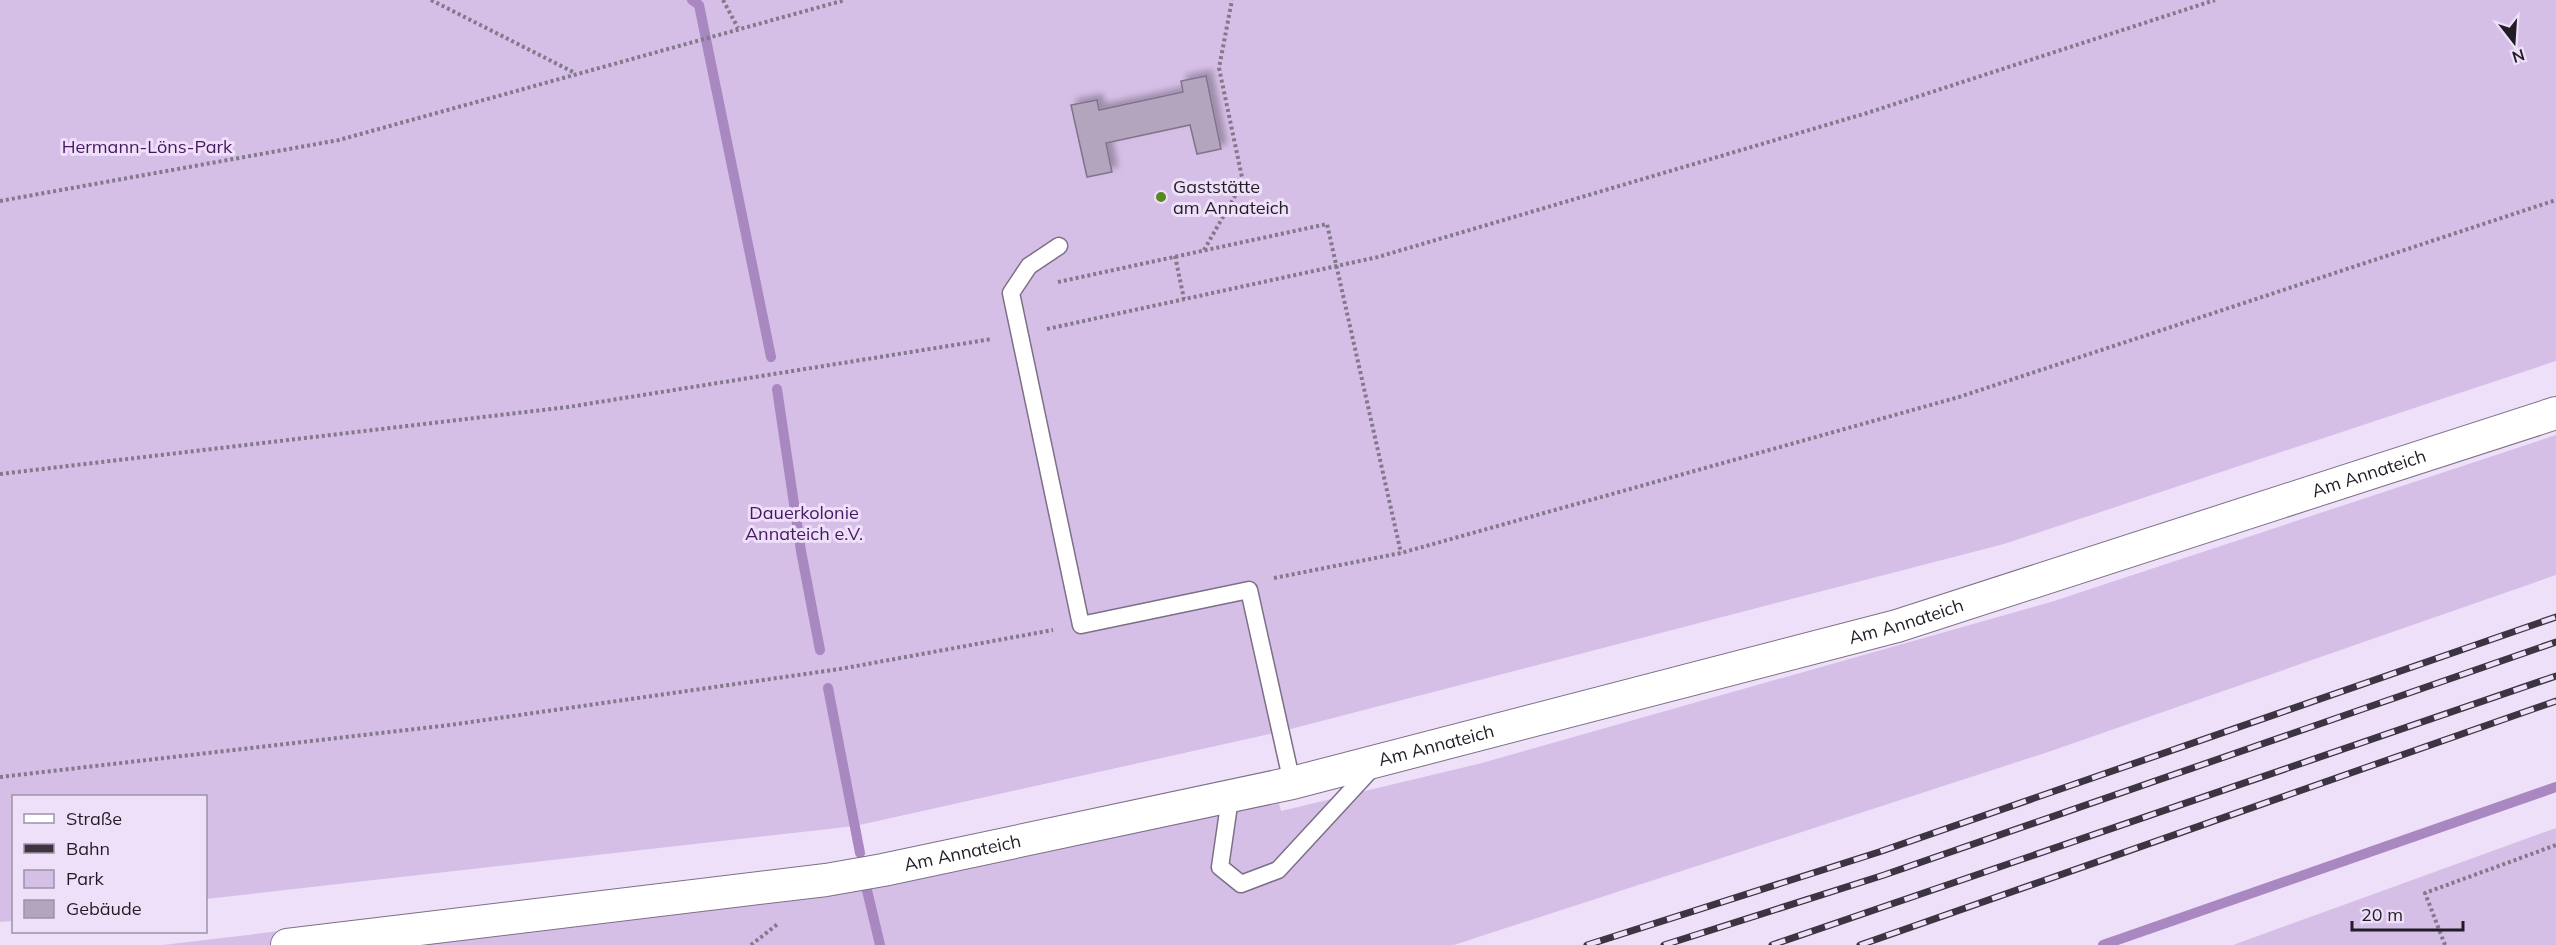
<svg xmlns="http://www.w3.org/2000/svg" width="2556" height="945" font-family="Mulish,sans-serif">
<defs>
<filter id="shadow"><feDropShadow dx="5.5" dy="-5.5" stdDeviation="3" flood-color="#0004"/></filter>
</defs>
<rect width="100%" height="100%" fill="#efe0fa"/>
<g fill="#d6bfe7">
<polygon points="0,0 2556,0 2556,361 2004,544 1279,732 855,826 206,899 206,796 14,796 13,921 0,922"/>
<polygon points="2556,435 2556,575 2048,752 1454,945 163,945 832,865 1274,783 1281,811 1478,764 2051,602"/>
<polygon points="2556,828 2556,945 2233,945"/>
</g>
<g fill="none" stroke-linecap="round" stroke-linejoin="round">
<g stroke="#a987c1" stroke-width="10">
<polyline points="692,0 699,5 771,357"/>
<polyline points="777,389 801,551 820,650"/>
<polyline points="828,688 860,853"/>
<polyline points="866,886 880,945"/>
<polyline points="2103,945 2556,787"/>
</g>
</g>
<polygon fill="#b3a5be" stroke="#80738a" stroke-width="1.5" filter="url(#shadow)" points="1206,76 1221,149 1197,154 1190,125 1106,143 1112,172 1087,177 1071,105 1097,100 1099,110 1183,92 1181,81"/>
<g fill="none" stroke-linecap="round" stroke-linejoin="round">
<g stroke="#7d6f87" stroke-width="19">
<g id="lane">
<polyline points="1059,246 1029,266 1011,293 1081,625 1249,590 1292,783"/>
<polyline points="1230,798 1220,867 1241,884 1278,870 1374,766"/>
</g>
</g>
<g stroke="#7d6f87" stroke-width="34">
<g id="street">
<path id="s1" d="M287 945 826 880 883 870 1292 783 1897 626 2556 413"/>
</g>
</g>
<g stroke="#83798a" stroke-width="4" stroke-dasharray="3 3" stroke-linecap="butt">
<polyline points="431,0 575,73"/>
<polyline points="723,0 738,28"/>
<polyline points="0,201 339,140 845,0"/>
<polyline points="1204,250 1243,182 1219,68 1232,0"/>
<polyline points="1175,256 1184,299"/>
<polyline points="1058,282 1327,224 1401,553"/>
<polyline points="1047,329 1378,257 1867,113 2215,0"/>
<polyline points="0,474 568,407 992,339"/>
<polyline points="1274,578 1401,553 1959,397 2556,200"/>
<polyline points="0,777 450,725 840,669 1053,630"/>
<polyline points="751,945 779,923"/>
<polyline points="2445,945 2425,893 2556,845"/>
</g>
<use href="#lane" stroke="#fff" stroke-width="16"/>
<use href="#street" stroke="#fff" stroke-width="32"/>
<g stroke="#3c3541" stroke-width="7">
<g id="rail">
<polyline points="1587,945 1879,852 2556,617"/>
<polyline points="1664,945 1884,875 2556,642"/>
<polyline points="1772,945 2556,676"/>
<polyline points="1860,945 2556,701"/>
</g>
</g>
<use href="#rail" stroke="#efe0fa" stroke-width="4.5" stroke-dasharray="14" stroke-linecap="butt"/>
</g>
<circle fill="#56891f" stroke="#efe0fa" stroke-width="2" cx="1161" cy="197" r="6"/>
<g text-anchor="middle" stroke-width="6" stroke-linejoin="round" paint-order="stroke">
<g font-size="18" fill="#461860" stroke="#efe0fa">
<text x="147" y="153">Hermann-Löns-Park</text>
<text x="804" y="519">Dauerkolonie<tspan x="804" dy="21">Annateich e.V.</tspan></text>
</g>
<g font-size="18" fill="#221c26" stroke="#efe0fa" text-anchor="start">
<text x="1173" y="193">Gaststätte<tspan x="1173" dy="21">am Annateich</tspan></text>
</g>
<g font-size="18" fill="#221c26" stroke="#efe0fa">
<text dy="6" stroke="none"><textPath href="#s1" startOffset="2140">Am Annateich</textPath></text>
<text dy="6" stroke="none"><textPath href="#s1" startOffset="1654">Am Annateich</textPath></text>
<text dy="6" stroke="none"><textPath href="#s1" startOffset="1168">Am Annateich</textPath></text>
<text dy="6" stroke="none"><textPath href="#s1" startOffset="682">Am Annateich</textPath></text>
</g>
</g>
<rect x="12" y="795" width="195" height="138" fill="#efe0fa" stroke="#9d92a5" stroke-width="1.5"/>
<rect x="24" y="814" width="30" height="9" fill="#ffffff" stroke="#9d92a5" stroke-width="1.5"/>
<text x="66" y="825" font-size="18" fill="#221c26">Straße</text>
<rect x="24" y="844" width="30" height="9" fill="#3c3541" stroke="#9d92a5" stroke-width="1.5"/>
<text x="66" y="855" font-size="18" fill="#221c26">Bahn</text>
<rect x="24" y="870" width="30" height="18" fill="#d6bfe7" stroke="#9d92a5" stroke-width="1.5"/>
<text x="66" y="885" font-size="18" fill="#221c26">Park</text>
<rect x="24" y="900" width="30" height="18" fill="#b3a5be" stroke="#9d92a5" stroke-width="1.5"/>
<text x="66" y="915" font-size="18" fill="#221c26">Gebäude</text>
<g transform="translate(2514 42) rotate(163)" stroke="#efe0fa" stroke-width="4.5" paint-order="stroke">
<path d="M0-4.5L10 22L0 15L-10 22Z" fill="#221c26"/>
<text y="-9" font-size="16" font-weight="bold" text-anchor="middle" fill="#221c26">N</text>
</g>
<path d="M2352 921v9h111v-9" fill="none" stroke="#221c26" stroke-width="3"/>
<text x="2361" y="921" font-size="18" fill="#221c26" stroke="#efe0fa" stroke-width="4.5" paint-order="stroke">20 m</text>
</svg>
